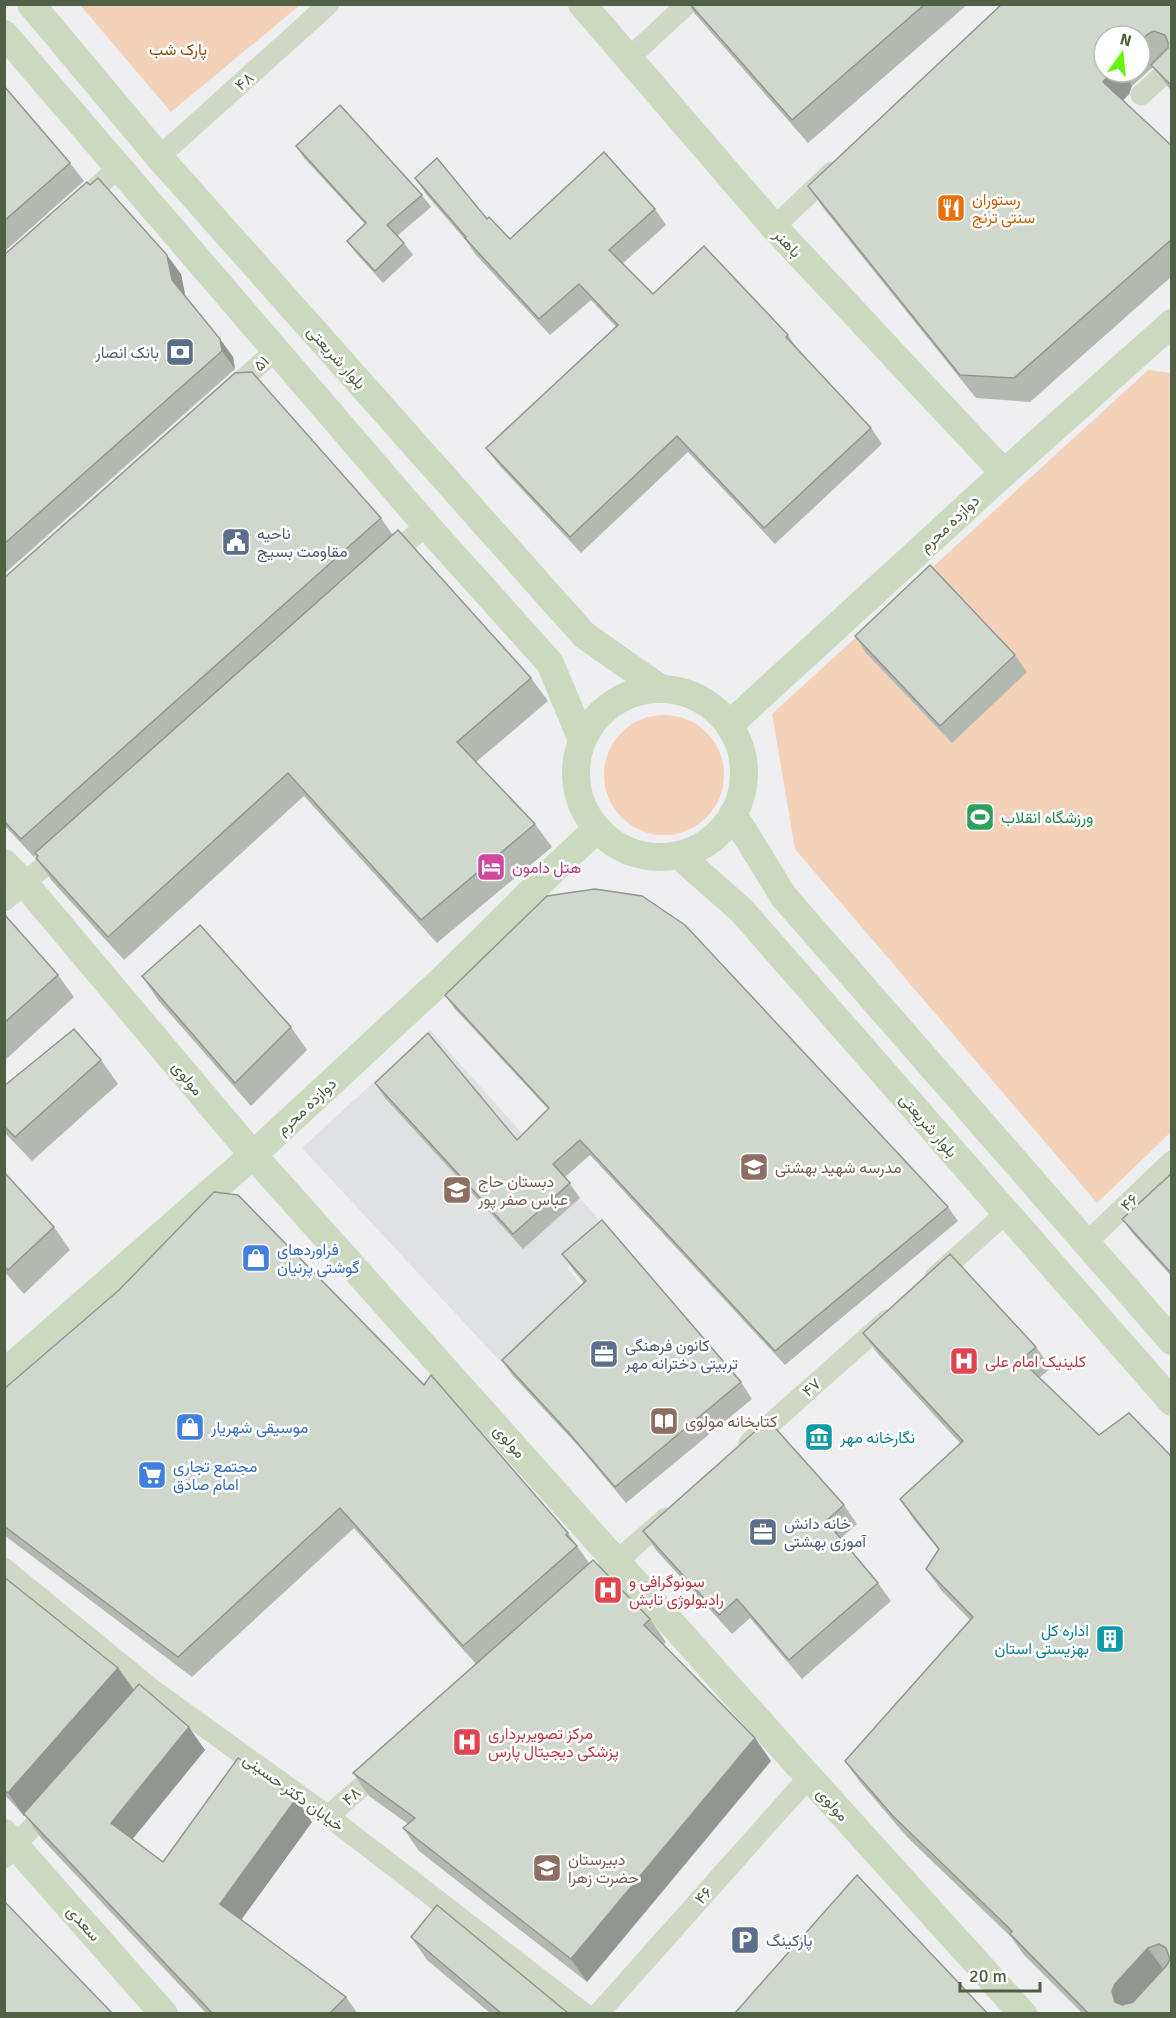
<svg xmlns="http://www.w3.org/2000/svg" width="1176" height="2018" font-family="Signika,Vazirmatn,sans-serif">
<rect width="100%" height="100%" fill="#efeff2"/>
<polygon fill="#e0e1e3" points="430,1030 610,1232 567,1268 592,1297 510,1372 302,1148"/>
<g fill="#f4d2b9">
<polygon points="80,5 300,5 171,112"/>
<polygon points="1148,370 1171,373 1171,1132 1097,1203 795,849 772,714"/>
<circle cx="664" cy="775" r="60"/>
</g>
<g fill="none" stroke-linecap="round" stroke-linejoin="round">
<g stroke="#ced8c4" stroke-width="21">
<polyline points="629,58 687,4"/>
<polyline points="1141,95 1172,67"/>
<polyline points="159,157 329,4"/>
<polyline points="82,201 119,167"/>
<polyline points="774,227 832,172"/>
<polyline points="231,390 276,350"/>
<polyline points="388,559 426,525"/>
<polyline points="4,901 63,850"/>
<polyline points="1086,1243 1172,1161"/>
<polyline points="935,1277 1006,1213"/>
<polyline points="749,1443 887,1320"/>
<polyline points="4,1568 153,1690 328,1816 585,2014"/>
<polyline points="584,1590 666,1518"/>
<polyline points="328,1816 383,1768"/>
<polyline points="4,1858 52,1806"/>
<polyline points="598,2014 809,1777"/>
</g>
<g stroke="#cbdabf" stroke-width="28">
<polyline points="31,4 159,157 584,635 661,689"/>
<polyline points="582,4 774,227 1004,473"/>
<polyline points="4,34 426,525 550,663 582,740"/>
<circle cx="660" cy="773" r="84"/>
<polyline points="729,725 1004,473 1172,323"/>
<polyline points="733,814 784,897 1172,1341"/>
<polyline points="679,855 742,911 1172,1402"/>
<polyline points="4,863 25,884 253,1155 809,1777 1023,2014"/>
<polyline points="4,1373 253,1155 445,977 555,868 597,829"/>
<polyline points="4,1833 164,2014"/>
</g>
</g>
<g fill="#b3b9b0" fill-rule="evenodd">
<polygon points="688,4 968,4 808,143 695,14"/>
<path d="M1172 4V92L1153 67 1132 86 1129 94 1123 100 1172 146V276L1030 402 976 398 824 209 808 186ZM1140 36V72H1104Z"/>
<polygon points="4,86 70,163 84,181 4,252"/>
<polygon points="296,146 422,195 431,207 397,236 404,243 413,255 383,283 356,253 347,241 365,224 304,158"/>
<polygon points="415,178 487,219 510,239 655,209 666,225 622,264 653,294 788,335 799,351 871,428 882,444 775,544 688,452 581,553 498,464 486,448 616,327 591,300 550,335 476,255 467,242 426,194"/>
<polygon points="4,255 181,274 185,296 220,339 233,357 235,369 4,574"/>
<polygon points="381,518 392,534 531,678 548,701 476,762 535,824 552,847 437,943 304,796 124,960 52,881 36,858 37,857 36,855 34,857 4,825 4,578"/>
<polygon points="855,636 1015,655 1027,672 952,743 866,653"/>
<polygon points="4,914 58,975 74,997 4,1061"/>
<polygon points="142,976 291,1027 307,1050 251,1106 158,1000"/>
<polygon points="445,995 948,1207 958,1221 785,1365 590,1155 565,1177 580,1198 523,1249 385,1098 375,1083 517,1140 548,1109 455,1009"/>
<polygon points="101,1060 118,1084 32,1161 4,1132 4,1086"/>
<polygon points="4,1172 54,1227 70,1250 24,1294 4,1271"/>
<polygon points="1172,1173 1172,1277 1134,1235 1122,1219"/>
<polygon points="562,1254 741,1382 752,1399 626,1503 581,1449 513,1376 502,1360 584,1283 574,1271"/>
<polygon points="863,1333 1036,1347 1051,1368 1039,1378 1099,1435 1172,1457 1172,2013 1082,2013 1024,1955 1011,1937 907,1837 860,1782 845,1761 970,1620 941,1590 926,1569 939,1550 914,1520 900,1499 960,1443 878,1354"/>
<polygon points="4,1389 568,1533 589,1563 650,1619 666,1642 663,1645 755,1738 771,1761 587,1982 419,1851 403,1828 408,1824 369,1796 353,1773 476,1664 354,1528 192,1677 4,1535"/>
<polygon points="844,1505 857,1524 841,1538 878,1583 891,1601 802,1679 750,1618 732,1634 656,1550 643,1531"/>
<polygon points="4,1577 118,1668 134,1690 205,1750 132,1839 163,1862 312,1822 241,1920 346,1997 357,2013 206,2013 41,1838 25,1815 24,1816 4,1794"/>
<polygon points="411,1937 568,2013 490,2013 427,1960"/>
</g>
<g fill="#929690">
<polygon points="1111,72 1123,72 1132,86 1129,94 1119,105 1103,82"/>
<polygon points="167,255 181,274 186,299 172,280"/>
<polygon points="220,339 233,357 235,369 222,351"/>
<polygon points="118,1668 135,1691 24,1816 8,1793"/>
<polygon points="189,1727 205,1750 127,1846 111,1823"/>
<polygon points="755,1738 771,1761 587,1982 571,1959"/>
<polygon points="296,1799 312,1822 236,1927 220,1904"/>
<polygon points="1148,1948 1163,1969 1126,2012 1115,2002 1112,1991 1115,1984"/>
</g>
<g fill="#d0d7cd" stroke="#929690" stroke-width="1.5" fill-rule="evenodd">
<polygon points="690,4 925,4 792,120"/>
<polygon points="1002,4 1172,4 1172,86 1151,65 1168,48 1168,42 1165,35 1154,31 1148,34 1140,41 1140,36 1104,36 1104,72 1111,72 1103,82 1172,146 1172,239 1014,378 960,375 808,186"/>
<polygon points="4,86 70,163 4,221"/>
<polygon points="340,105 422,195 387,225 404,243 375,271 347,241 366,223 296,146"/>
<polygon points="604,152 655,209 609,250 653,294 704,246 788,335 786,337 871,428 764,528 677,436 570,537 486,448 618,325 579,284 539,319 465,238 466,237 415,178 437,158 487,219 489,217 510,239"/>
<polygon points="98,178 167,255 172,280 220,339 222,351 4,544 4,255 87,182 90,185"/>
<polygon points="252,372 381,518 21,839 4,821 4,578 235,373"/>
<polygon points="398,530 531,678 457,742 535,824 421,920 288,773 108,937 36,858 38,856 35,853"/>
<polygon points="930,565 1015,655 940,726 855,636"/>
<polygon points="595,889 642,896 685,925 948,1207 775,1351 580,1140 553,1164 570,1183 513,1234 375,1083 428,1033 517,1140 549,1108 445,995 547,896"/>
<polygon points="4,914 58,975 4,1023"/>
<polygon points="200,925 291,1027 235,1083 142,976"/>
<polygon points="74,1029 101,1060 15,1137 4,1126 4,1086"/>
<polygon points="4,1172 54,1227 8,1270 4,1266"/>
<polygon points="1172,1173 1172,1274 1122,1219"/>
<polygon points="214,1192 238,1195 424,1385 431,1375 568,1533 566,1535 577,1546 463,1646 340,1508 178,1657 4,1526 4,1389 118,1291"/>
<polygon points="602,1220 741,1382 615,1487 569,1433 502,1360 586,1281 562,1254"/>
<path d="M950 1254 1036 1347 1021 1360 1099 1435 1129 1413 1172 1457V2013H1088L1010 1934 1012 1931 893 1816 845 1761 973 1617 926 1569 939 1549 900 1499 963 1441 863 1333ZM1159 1944 1166 1948 1170 1959 1167 1965 1133 2002 1122 2005 1115 2002 1112 1991 1115 1984 1148 1948Z"/>
<polygon points="768,1420 844,1505 826,1521 878,1583 789,1660 737,1599 719,1615 643,1531"/>
<polygon points="593,1560 650,1619 644,1625 755,1738 571,1959 403,1828 415,1818 353,1773"/>
<polygon points="4,1577 118,1668 8,1793 4,1790"/>
<polygon points="139,1684 189,1727 111,1823 163,1862 238,1758 296,1799 220,1904 346,1997 330,2013 212,2013 25,1815 24,1813"/>
<polygon points="857,1875 987,2013 735,2013"/>
<polygon points="4,1901 112,2013 4,2013"/>
<polygon points="437,1905 568,2013 501,2013 411,1937"/>
</g>
<defs>
<g id="restaurant-square" transform="scale(1.5)"><rect x="-9" y="-9" width="18" height="18" rx="4" fill="#e8710a" stroke="#fff"/><path d="M-5-6h1v4h1v-4h1v4h1v-4h1v5L-1.5 .5V6h-2V.5L-5-1ZM5-6V6H3V1.5H1.5Q1.5-4 5-6Z" fill="#fff"/></g>
<g id="bank-square" transform="scale(1.5)"><rect x="-9" y="-9" width="18" height="18" rx="4" fill="#5c6f8a" stroke="#fff"/><path d="M-6-4H6V4H-6ZM0-2.3a2.3 2.3 0 1 0 0 4.6a2.3 2.3 0 1 0 0-4.6Z" fill="#fff"/></g>
<g id="civic-square" transform="scale(1.5)"><rect x="-9" y="-9" width="18" height="18" rx="4" fill="#5c6f8a" stroke="#fff"/><path d="M-.6-6.5H3V-4.5H.6V-3L4-1V1h2V6H-6V1h2V-1L-.6-3ZM-1.2 2.5V6h2.4V2.5Z" fill="#fff"/></g>
<g id="stadium-square" transform="scale(1.5)"><rect x="-9" y="-9" width="18" height="18" rx="4" fill="#2e9e5b" stroke="#fff"/><path d="M0-5a6.5 5 0 1 0 0 10a6.5 5 0 1 0 0-10ZM-3.5-1.8h7v3.6h-7Z" fill="#fff"/></g>
<g id="hotel-square" transform="scale(1.5)"><rect x="-9" y="-9" width="18" height="18" rx="4" fill="#d1479c" stroke="#fff"/><path d="M-6-4.5h1.5V1H6V5H4.5V3h-9V5H-6ZM-4 0a1.8 1.8 0 1 1 3.6 0ZM.5 0V-2.5h3Q6-2.5 6 0Z" fill="#fff"/></g>
<g id="school-square" transform="scale(1.5)"><rect x="-9" y="-9" width="18" height="18" rx="4" fill="#8d6e63" stroke="#fff"/><path d="M0-5L7-2L0 1L-7-2ZM-4 1L0 2.5L4 1V4Q0 6-4 4Z" fill="#fff"/></g>
<g id="shop-square" transform="scale(1.5)"><rect x="-9" y="-9" width="18" height="18" rx="4" fill="#3f7fe0" stroke="#fff"/><path d="M-5-2.5h2.3a2.7 3.5 0 0 1 5.4 0H5L5.5 6h-11ZM-1.5-2.5h3a1.5 2.3 0 0 0-3 0Z" fill="#fff"/></g>
<g id="office-square" transform="scale(1.5)"><rect x="-9" y="-9" width="18" height="18" rx="4" fill="#5c6f8a" stroke="#fff"/><path d="M-6-3h4V-5.5h4V-3h4V5H-6ZM-1-4.5V-3h2v-1.5ZM-6 0V1H6V0Z" fill="#fff"/></g>
<g id="hospital-square" transform="scale(1.5)"><rect x="-9" y="-9" width="18" height="18" rx="4" fill="#e0444e" stroke="#fff"/><path d="M-5-5h3v3.5h4V-5h3V5h-3V1.5h-4V5h-3Z" fill="#fff"/></g>
<g id="library-square" transform="scale(1.5)"><rect x="-9" y="-9" width="18" height="18" rx="4" fill="#8d6e63" stroke="#fff"/><path d="M-6-4Q-3-5.5-.7-3.5V5Q-3 3-6 4ZM6-4Q3-5.5 .7-3.5V5Q3 3 6 4Z" fill="#fff"/></g>
<g id="museum-square" transform="scale(1.5)"><rect x="-9" y="-9" width="18" height="18" rx="4" fill="#0f9aa8" stroke="#fff"/><path d="M0-6L6-3V-2H-6V-3ZM-5-1h2V3h-2ZM-1-1h2V3h-2ZM3-1h2V3H3ZM-6 4H6V6H-6Z" fill="#fff"/></g>
<g id="supermarket-square" transform="scale(1.5)"><rect x="-9" y="-9" width="18" height="18" rx="4" fill="#3f7fe0" stroke="#fff"/><path d="M-6-5.5h2.5l.6 2H6L4.5 2H-2.5L-4.4-4H-6ZM-1.5 3.2a1.3 1.3 0 1 0 .1 0ZM3 3.2a1.3 1.3 0 1 0 .1 0Z" fill="#fff"/></g>
<g id="building-square" transform="scale(1.5)"><rect x="-9" y="-9" width="18" height="18" rx="4" fill="#0f9aa8" stroke="#fff"/><path d="M-4-6H4V6H1V3H-1V6H-4ZM-2.5-4.3h1.7v1.8h-1.7ZM.8-4.3h1.7v1.8H.8ZM-2.5-1h1.7V.8h-1.7ZM.8-1h1.7V.8H.8Z" fill="#fff"/></g>
<g id="parking-square" transform="scale(1.5)"><rect x="-9" y="-9" width="18" height="18" rx="4" fill="#5c6f8a" stroke="#fff"/><path d="M-3.5-5.5H1a3.5 3.5 0 0 1 0 7H-1V5.5H-3.5ZM-1-3.4V-.6H.8a1.4 1.4 0 0 0 0-2.8Z" fill="#fff"/></g>
</defs>
<g fill-rule="evenodd">
<use href="#restaurant-square" x="951" y="208"/>
<use href="#bank-square" x="180" y="352"/>
<use href="#civic-square" x="236" y="542"/>
<use href="#stadium-square" x="980" y="817"/>
<use href="#hotel-square" x="491" y="867"/>
<use href="#school-square" x="754" y="1167"/>
<use href="#school-square" x="457" y="1190"/>
<use href="#shop-square" x="256" y="1258"/>
<use href="#office-square" x="604" y="1354"/>
<use href="#hospital-square" x="964" y="1361"/>
<use href="#library-square" x="664" y="1421"/>
<use href="#shop-square" x="190" y="1427"/>
<use href="#museum-square" x="819" y="1437"/>
<use href="#supermarket-square" x="152" y="1475"/>
<use href="#office-square" x="763" y="1532"/>
<use href="#hospital-square" x="608" y="1590"/>
<use href="#building-square" x="1110" y="1639"/>
<use href="#hospital-square" x="467" y="1742"/>
<use href="#school-square" x="547" y="1868"/>
<use href="#parking-square" x="745" y="1940"/>
</g>
<g text-anchor="middle" stroke-width="5" stroke-linejoin="round" paint-order="stroke">
<g font-size="16" fill="#884f0d" stroke="#fff">
<text x="178" y="55">پارک شب</text>
</g>
<g font-size="16" fill="#515f45" stroke="#fff">
<text transform="translate(244 81) rotate(-42)" y="6">۴۸</text>
<text transform="translate(788 243) rotate(47)" y="6">باهنر</text>
<text transform="translate(337 357) rotate(48)" y="6">بلوار شریعتی</text>
<text transform="translate(261 363) rotate(-42)" y="6">۵۱</text>
<text transform="translate(949 523) rotate(-43)" y="6">دوازده محرم</text>
<text transform="translate(188 1078) rotate(50)" y="6">مولوی</text>
<text transform="translate(306 1106) rotate(-43)" y="6">دوازده محرم</text>
<text transform="translate(929 1125) rotate(49)" y="6">بلوار شریعتی</text>
<text transform="translate(1129 1202) rotate(-44)" y="6">۴۶</text>
<text transform="translate(811 1387) rotate(-42)" y="6">۴۷</text>
<text transform="translate(510 1441) rotate(48)" y="6">مولوی</text>
<text transform="translate(294 1792) rotate(36)" y="6">خیابان دکتر حسینی</text>
<text transform="translate(351 1796) rotate(-41)" y="6">۴۸</text>
<text transform="translate(833 1804) rotate(48)" y="6">مولوی</text>
<text transform="translate(703 1895) rotate(-48)" y="6">۴۶</text>
<text transform="translate(84 1923) rotate(48)" y="6">سعدی</text>
</g>
<g font-size="16" fill="#c56008" stroke="#fff" text-anchor="start">
<text x="972" y="205">رستوران<tspan x="972" dy="18">سنتی ترنج</tspan></text>
</g>
<g font-size="16" fill="#4e5e75" stroke="#fff" text-anchor="start">
<text x="159" y="358" text-anchor="end">بانک انصار</text>
<text x="257" y="539">ناحیه<tspan x="257" dy="18">مقاومت بسیج</tspan></text>
<text x="625" y="1351">کانون فرهنگی<tspan x="625" dy="18">تربیتی دخترانه مهر</tspan></text>
<text x="784" y="1529">خانه دانش<tspan x="784" dy="18">آموزی بهشتی</tspan></text>
<text x="766" y="1946">پارکینگ</text>
</g>
<g font-size="16" fill="#27864d" stroke="#fff" text-anchor="start">
<text x="1001" y="823">ورزشگاه انقلاب</text>
</g>
<g font-size="16" fill="#b23c85" stroke="#fff" text-anchor="start">
<text x="512" y="873">هتل دامون</text>
</g>
<g font-size="16" fill="#785e54" stroke="#fff" text-anchor="start">
<text x="775" y="1173">مدرسه شهید بهشتی</text>
<text x="478" y="1187">دبستان حاج<tspan x="478" dy="18">عباس صفر پور</tspan></text>
<text x="685" y="1427">کتابخانه مولوی</text>
<text x="568" y="1865">دبیرستان<tspan x="568" dy="18">حضرت زهرا</tspan></text>
</g>
<g font-size="16" fill="#366cbe" stroke="#fff" text-anchor="start">
<text x="277" y="1255">فراوردهای<tspan x="277" dy="18">گوشتی پرنیان</tspan></text>
<text x="211" y="1433">موسیقی شهریار</text>
<text x="173" y="1472">مجتمع تجاری<tspan x="173" dy="18">امام صادق</tspan></text>
</g>
<g font-size="16" fill="#be3a42" stroke="#fff" text-anchor="start">
<text x="985" y="1367">کلینیک امام علی</text>
<text x="629" y="1587">سونوگرافی و<tspan x="629" dy="18">رادیولوژی تابش</tspan></text>
<text x="488" y="1739">مرکز تصویربرداری<tspan x="488" dy="18">پزشکی دیجیتال پارس</tspan></text>
</g>
<g font-size="16" fill="#0d838f" stroke="#fff" text-anchor="start">
<text x="840" y="1443">نگارخانه مهر</text>
<text x="1089" y="1636" text-anchor="end">اداره کل<tspan x="1089" dy="18">بهزیستی استان</tspan></text>
</g>
</g>
<rect width="1176" height="2018" fill="none" stroke="#515f45" stroke-width="12"/>
<g transform="translate(1122 54) rotate(15)"><circle r="28" fill="#ffffff" stroke="#b9bfb5" stroke-width="1.5"/>
<path d="M0-4.5L10 22L0 15L-10 22Z" fill="#65f505"/>
<text y="-9" font-size="16" font-weight="bold" text-anchor="middle" fill="#515f45">N</text>
</g>
<path d="M960 1982v9h80v-9" fill="none" stroke="#515f45" stroke-width="3"/>
<text x="969" y="1982" font-size="18" fill="#515f45" stroke="#ffffff" stroke-width="4.5" paint-order="stroke">20 m</text>
</svg>
